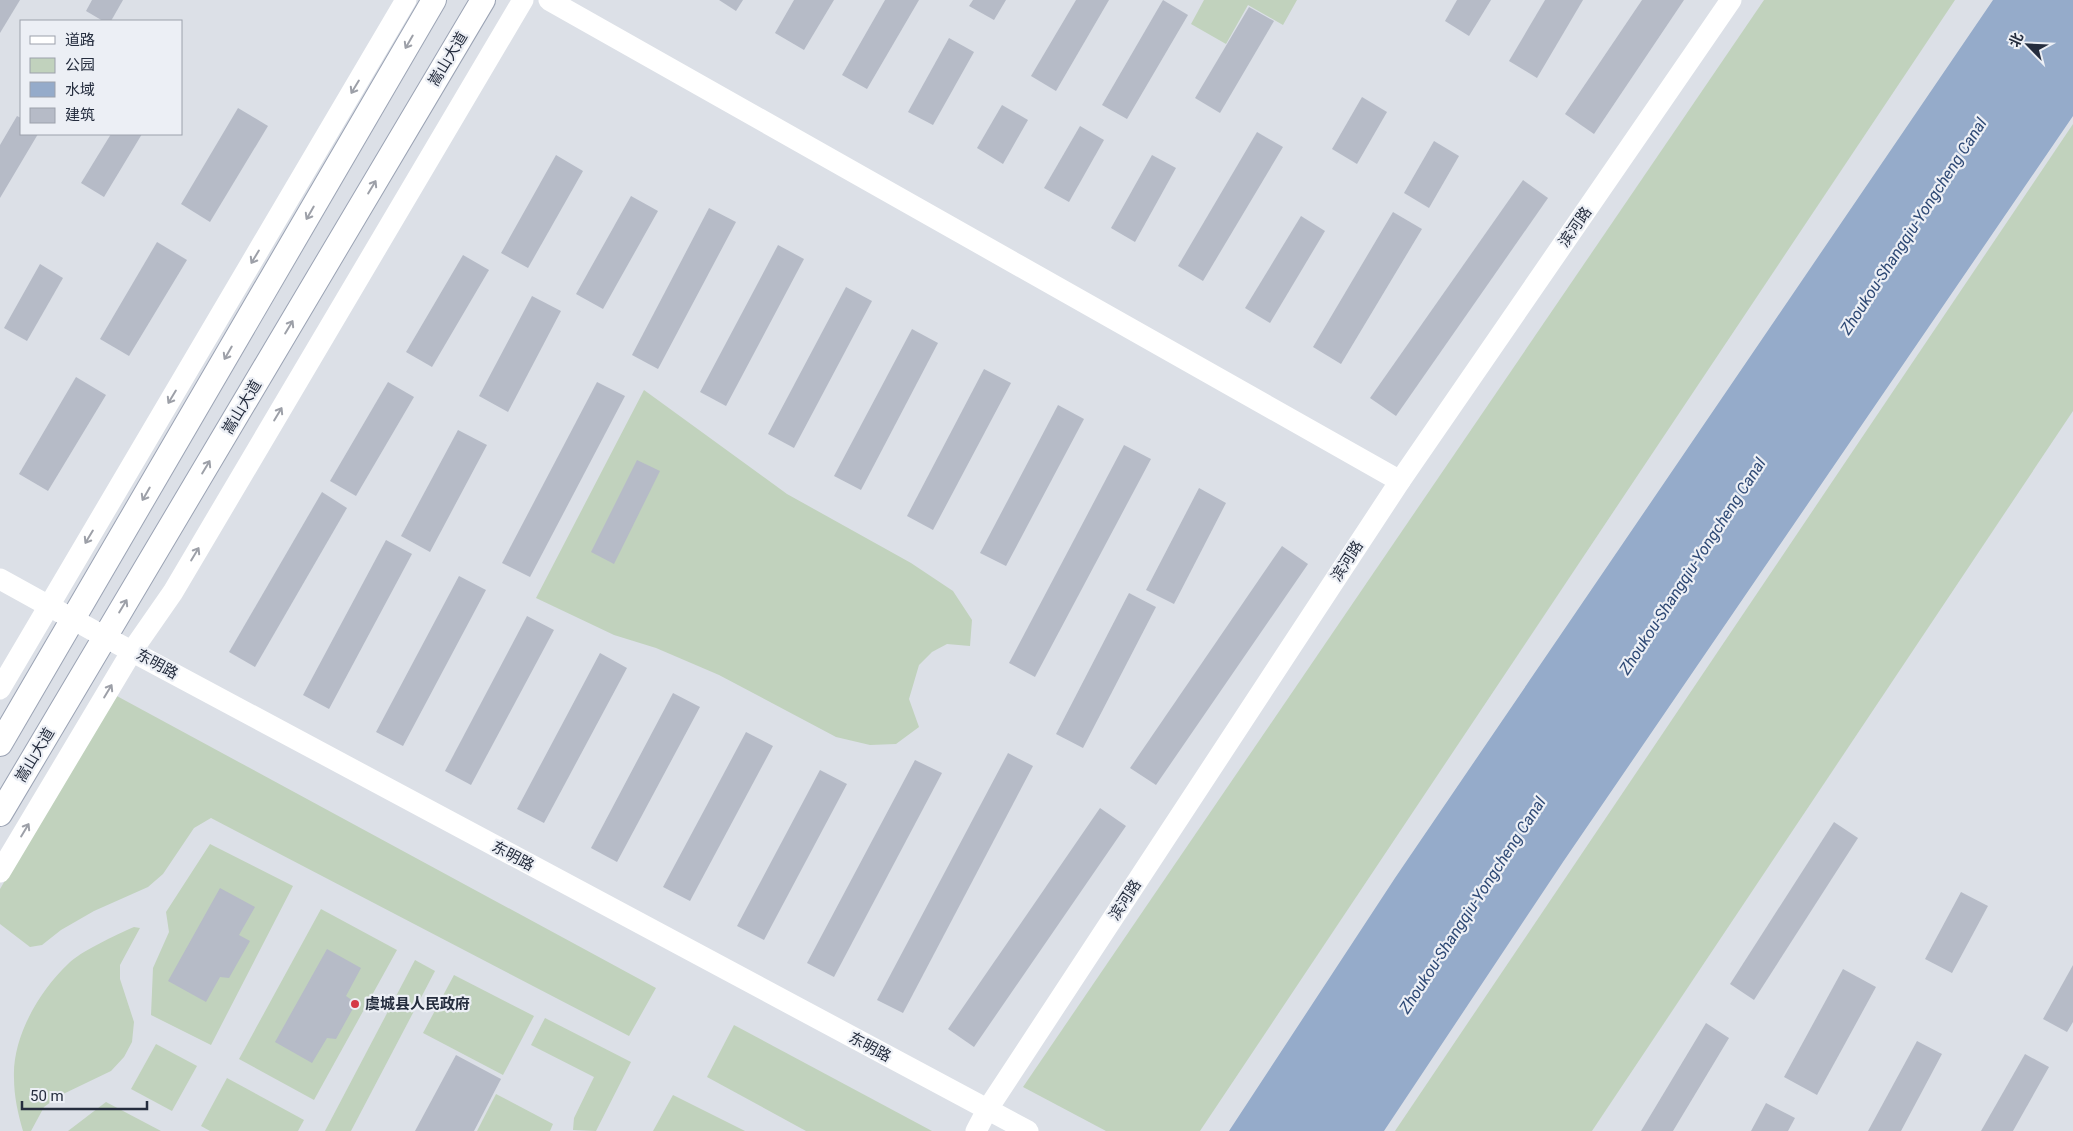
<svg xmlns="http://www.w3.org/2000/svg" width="2073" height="1131" font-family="Roboto,'Noto Sans SC',sans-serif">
<rect width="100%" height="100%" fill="#dce0e7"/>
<g fill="#c1d2bd">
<polygon points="1204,0 1297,0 1283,25 1248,5 1226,44 1191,24"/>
<polygon points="1764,0 1955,0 1200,1131 1106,1131 1023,1087"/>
<polygon points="2073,124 2073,411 1592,1131 1395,1131"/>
<polygon points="644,390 787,494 911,563 953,591 972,620 970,646 947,644 932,652 919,665 909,699 919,727 896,744 870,745 836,737 719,675 656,648 614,635 536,598"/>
<polygon points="115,695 656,988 629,1036 211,818 194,828 163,874 148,887 94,911 61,930 42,945 30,947 0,924 0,889"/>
<polygon points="210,844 293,886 211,1045 151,1015 153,968 169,932 166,912"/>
<polygon points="321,909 397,950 314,1100 239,1059"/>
<path d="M134 927 140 928 120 965V979L134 1022 132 1042 124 1057 111 1071 59 1096 44 1107 31 1131H23C18 1114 14 1096 14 1078 12 1038 39 991 68 964 81 951 116 935 134 927Z"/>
<polygon points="415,960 435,971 351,1131 325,1131"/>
<polygon points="454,975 534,1016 503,1075 423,1033"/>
<polygon points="545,1018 631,1062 596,1131 573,1130 574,1118 594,1077 531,1045"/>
<polygon points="734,1025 932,1131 806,1131 707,1077"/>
<polygon points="156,1044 197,1066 172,1111 131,1089"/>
<polygon points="227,1078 304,1120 298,1131 210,1131 201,1126"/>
<polygon points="496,1094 553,1124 550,1131 477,1131"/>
<polygon points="673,1095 745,1131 653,1131"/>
<polygon points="106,1102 161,1131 68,1131"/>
</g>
<polygon fill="#95abca" points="1993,0 2073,0 2073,116 1563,862 1384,1131 1229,1131 1395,878"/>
<g fill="#b6bbc7">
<polygon points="0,0 20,0 0,33"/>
<polygon points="92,0 123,0 111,21 103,21 86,11"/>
<polygon points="719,0 743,0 736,11"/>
<polygon points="794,0 834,0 804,50 775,33"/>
<polygon points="885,0 919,0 867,89 842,75"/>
<polygon points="973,0 1006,0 994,20 969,6"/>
<polygon points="1076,0 1109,0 1056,91 1031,76"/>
<polygon points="1163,0 1188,15 1127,119 1102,105"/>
<polygon points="1457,0 1491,0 1469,36 1445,21"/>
<polygon points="1545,0 1583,0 1537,78 1509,61"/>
<polygon points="1642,0 1684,0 1594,134 1565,114"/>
<polygon points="1249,7 1274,21 1220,113 1195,98"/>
<polygon points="949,38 974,52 933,125 908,112"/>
<polygon points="1362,97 1387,112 1357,164 1332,149"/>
<polygon points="1002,105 1028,120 1003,164 977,148"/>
<polygon points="238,108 268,126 210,222 181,204"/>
<polygon points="17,116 21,118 21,134 38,134 0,198 0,145"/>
<polygon points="1080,126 1104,140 1069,202 1044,188"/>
<polygon points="1257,132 1283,147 1203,281 1178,266"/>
<polygon points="111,134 142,134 104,197 81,183"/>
<polygon points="1434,141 1459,156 1429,208 1404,193"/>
<polygon points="556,155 583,171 528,268 501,253"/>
<polygon points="1152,155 1176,168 1135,242 1111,228"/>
<polygon points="1523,180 1548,198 1396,416 1370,398"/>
<polygon points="631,196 658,211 603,309 576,294"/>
<polygon points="709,208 736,222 658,369 632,355"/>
<polygon points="1393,212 1422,229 1341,364 1313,347"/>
<polygon points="1301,216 1325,231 1270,323 1245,308"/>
<polygon points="157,242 187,260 129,356 100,339"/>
<polygon points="778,245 804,259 726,406 700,392"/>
<polygon points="463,255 489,270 432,367 406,352"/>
<polygon points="40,264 63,278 27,341 4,328"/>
<polygon points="846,287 872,301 794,448 768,434"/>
<polygon points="532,296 561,311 508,412 479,396"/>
<polygon points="912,329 938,343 861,490 834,476"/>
<polygon points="984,369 1011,383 933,530 907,516"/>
<polygon points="76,377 106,395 48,491 19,474"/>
<polygon points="388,382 414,397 356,496 330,481"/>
<polygon points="597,382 625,396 530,577 502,563"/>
<polygon points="1058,405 1084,419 1006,566 980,553"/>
<polygon points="458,430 487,445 430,552 401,536"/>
<polygon points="1124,445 1151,459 1035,677 1009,663"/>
<polygon points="637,460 660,471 614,564 591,552"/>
<polygon points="1199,488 1226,503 1174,604 1146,590"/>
<polygon points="322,492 347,508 255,667 229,652"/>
<polygon points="386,540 412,554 329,709 303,695"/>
<polygon points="1282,546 1308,564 1156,785 1130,768"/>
<polygon points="459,576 486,590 403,746 376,732"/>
<polygon points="1129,593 1156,607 1083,748 1056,734"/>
<polygon points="527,616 554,630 471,785 445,771"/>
<polygon points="600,653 627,668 544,823 517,809"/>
<polygon points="673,693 700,707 617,862 591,848"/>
<polygon points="746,732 773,746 690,901 663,887"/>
<polygon points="1008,753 1033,766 903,1013 877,1000"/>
<polygon points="915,760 942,773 834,977 807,963"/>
<polygon points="820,770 847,784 764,940 737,926"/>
<polygon points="1100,808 1126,826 974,1047 948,1029"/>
<polygon points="1834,822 1858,838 1754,1000 1730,984"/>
<polygon points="220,888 255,907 239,935 250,941 229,978 220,977 206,1002 168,981"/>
<polygon points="1961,892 1988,906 1952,973 1925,959"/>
<polygon points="327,949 361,968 346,996 356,1003 336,1039 327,1038 312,1063 275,1042"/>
<polygon points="2073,965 2073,1022 2067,1032 2043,1019"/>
<polygon points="1843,969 1876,987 1817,1095 1784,1077"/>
<polygon points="1706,1023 1729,1038 1673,1131 1641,1131"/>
<polygon points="1917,1041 1942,1054 1901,1131 1868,1131"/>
<polygon points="2025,1054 2049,1067 2013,1131 1981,1131"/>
<polygon points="456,1055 501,1079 474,1131 415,1131"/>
<polygon points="1766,1103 1795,1118 1788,1131 1751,1131"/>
</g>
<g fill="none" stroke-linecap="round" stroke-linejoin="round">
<g stroke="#9ba3b4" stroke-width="26">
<g id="primary">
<polyline points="0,744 434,0"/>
<polyline points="0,814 483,0"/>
</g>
</g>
<g stroke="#fff" stroke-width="21">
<polyline points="549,0 1400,481"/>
<polyline points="0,579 105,637 1028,1131"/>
<polyline points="0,689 406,0"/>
<polyline points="0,872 132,651 173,592 523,0"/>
<polyline points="976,1131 987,1110 1400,481 1731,0"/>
</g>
<use href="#primary" stroke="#fff" stroke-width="24"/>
</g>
<defs><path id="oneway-shaft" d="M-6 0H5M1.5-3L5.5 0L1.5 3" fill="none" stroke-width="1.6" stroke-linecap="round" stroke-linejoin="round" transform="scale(1.25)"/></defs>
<g stroke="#9da0a8">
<use href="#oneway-shaft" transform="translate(409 42) rotate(120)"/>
<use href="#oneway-shaft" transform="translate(355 87) rotate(121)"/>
<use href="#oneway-shaft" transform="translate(372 187) rotate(-59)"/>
<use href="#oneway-shaft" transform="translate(310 213) rotate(120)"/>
<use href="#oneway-shaft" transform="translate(255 257) rotate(121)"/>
<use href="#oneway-shaft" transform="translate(289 327) rotate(-59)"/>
<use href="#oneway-shaft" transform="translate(228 353) rotate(120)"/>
<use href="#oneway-shaft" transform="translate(172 397) rotate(121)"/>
<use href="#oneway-shaft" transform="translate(278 414) rotate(-59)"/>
<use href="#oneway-shaft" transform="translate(206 467) rotate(-59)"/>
<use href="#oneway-shaft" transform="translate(146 494) rotate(120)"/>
<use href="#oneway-shaft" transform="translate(89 537) rotate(121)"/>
<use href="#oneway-shaft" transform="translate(195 554) rotate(-59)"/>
<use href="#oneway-shaft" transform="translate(123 606) rotate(-59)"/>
<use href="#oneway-shaft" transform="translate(108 691) rotate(-59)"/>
<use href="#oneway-shaft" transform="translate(25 830) rotate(-59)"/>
</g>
<circle fill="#d53945" stroke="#eceff5" stroke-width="2" cx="355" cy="1004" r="5"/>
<g text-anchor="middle" stroke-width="4.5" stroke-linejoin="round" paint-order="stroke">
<g font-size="15" fill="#252d3e" stroke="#eceff5">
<text transform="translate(448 59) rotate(-59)" y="5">嵩山大道</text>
<text transform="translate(1575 227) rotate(-55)" y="5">滨河路</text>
<text transform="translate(242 407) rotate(-59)" y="5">嵩山大道</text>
<text transform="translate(1347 561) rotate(-57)" y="5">滨河路</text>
<text transform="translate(157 664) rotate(29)" y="5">东明路</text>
<text transform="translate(35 755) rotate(-59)" y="5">嵩山大道</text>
<text transform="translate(513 856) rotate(28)" y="5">东明路</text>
<text transform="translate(1125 900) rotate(-57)" y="5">滨河路</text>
<text transform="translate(870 1047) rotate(28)" y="5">东明路</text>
</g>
<g font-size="15" font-weight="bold" fill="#252d3e" stroke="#eceff5" text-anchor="start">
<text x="365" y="1009">虞城县人民政府</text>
</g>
<g font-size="16" font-style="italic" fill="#2d4874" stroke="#eceff5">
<text transform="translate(1913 226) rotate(-57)" y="6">Zhoukou-Shangqiu-Yongcheng Canal</text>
<text transform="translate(1692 566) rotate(-57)" y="6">Zhoukou-Shangqiu-Yongcheng Canal</text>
<text transform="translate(1472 905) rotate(-57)" y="6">Zhoukou-Shangqiu-Yongcheng Canal</text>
</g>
</g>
<rect x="20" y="20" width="162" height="115" fill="#eceff5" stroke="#9ca1ac"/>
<rect x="30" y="36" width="25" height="8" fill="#ffffff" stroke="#9ca1ac"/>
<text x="65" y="45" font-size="15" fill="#252d3e">道路</text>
<rect x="30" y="58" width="25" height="15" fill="#c1d2bd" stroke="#9ca1ac"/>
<text x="65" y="70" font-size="15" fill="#252d3e">公园</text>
<rect x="30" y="82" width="25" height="15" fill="#95abca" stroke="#9ca1ac"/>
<text x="65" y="95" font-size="15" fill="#252d3e">水域</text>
<rect x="30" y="108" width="25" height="15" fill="#b6bbc7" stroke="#9ca1ac"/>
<text x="65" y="120" font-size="15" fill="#252d3e">建筑</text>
<g transform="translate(2028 45) rotate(294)" stroke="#eceff5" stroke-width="4" paint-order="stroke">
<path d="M0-4L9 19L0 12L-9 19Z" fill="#252d3e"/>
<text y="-8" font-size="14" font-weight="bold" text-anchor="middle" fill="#252d3e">北</text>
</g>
<path d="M22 1101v8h125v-8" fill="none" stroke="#252d3e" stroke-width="2.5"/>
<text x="30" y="1101" font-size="15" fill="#252d3e" stroke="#eceff5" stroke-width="4" paint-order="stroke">50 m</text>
</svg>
